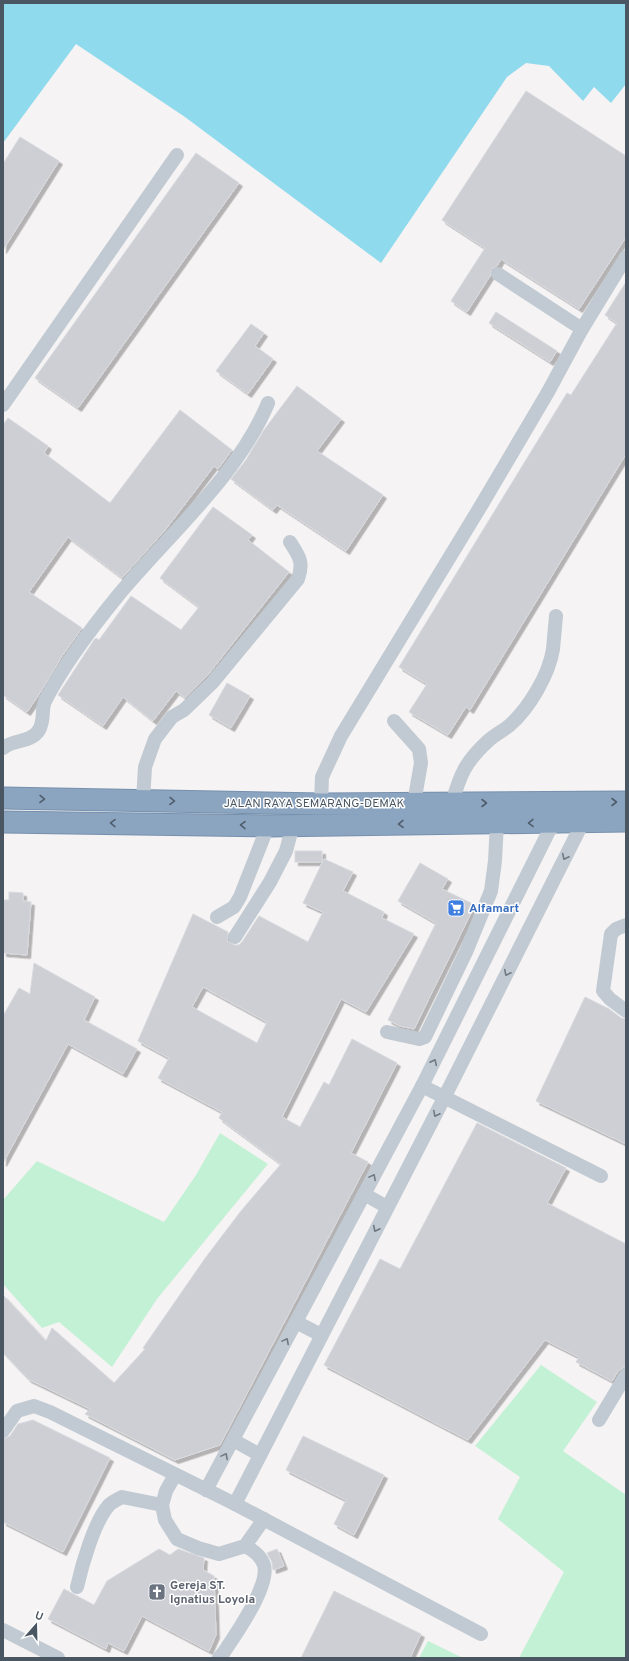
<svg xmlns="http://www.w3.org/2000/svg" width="629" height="1661" font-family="Overpass,sans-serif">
<defs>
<filter id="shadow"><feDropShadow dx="3.5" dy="3.5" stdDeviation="0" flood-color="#0004"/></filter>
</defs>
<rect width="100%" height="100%" fill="#f5f3f3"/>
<g fill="#c3f1d5">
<polygon points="220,1133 268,1164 157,1299 112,1367 59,1322 42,1328 3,1284 3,1200 37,1161 164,1222 196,1175"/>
<polygon points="541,1365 597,1402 563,1451 626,1495 626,1658 519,1658 564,1572 498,1519 520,1477 475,1446"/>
<polygon points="428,1641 463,1658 419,1658"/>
</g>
<polygon fill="#90daee" points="3,3 626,3 626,84 611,103 594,87 583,101 549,66 526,63 507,77 381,263 185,117 76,44 3,143"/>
<g fill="#cdcfd5" stroke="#d7d9de" fill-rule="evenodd" filter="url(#shadow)">
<polygon points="526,91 626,156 626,237 579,309 501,259 497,266 491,269 490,276 467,312 451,301 485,248 442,220"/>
<polygon points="20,137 59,161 3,250 3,164"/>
<polygon points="196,153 239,183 78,408 35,378"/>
<polygon points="626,282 626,454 470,710 466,707 448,735 409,712 427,684 399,667 567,393 571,395 617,323 605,315"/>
<polygon points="496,312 557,351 550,362 489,323"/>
<polygon points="251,324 264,333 255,346 273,359 248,394 216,371"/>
<polygon points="297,386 341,419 317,451 383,495 346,551 277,505 273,510 231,479 246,460 264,430"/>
<polygon points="180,410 232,450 218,469 214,466 166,529 122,578 68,537 29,592 82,628 62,656 38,696 27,712 3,695 3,425 8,418 48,446 44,453 110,503"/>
<polygon points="213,507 252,535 248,540 289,572 207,676 185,698 176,691 153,721 123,697 103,726 58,695 94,640 96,638 99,640 131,596 181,630 199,607 160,578"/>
<polygon points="227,683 250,696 231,728 209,715"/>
<rect x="295" y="851" width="27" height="11"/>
<path d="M324 859 353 872 343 891 384 912 382 918 414 934 366 1012 341 999 282 1117 300 1127 324 1082 329 1085 352 1039 397 1063 351 1153 368 1162 220 1445 175 1460 85 1414 90 1409 28 1379 3 1353V1295L46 1341 52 1328 114 1383 145 1349 143 1348 206 1257 241 1211 281 1164 219 1118 222 1112 158 1078 169 1058 138 1041 193 914 228 932 227 941 234 945H239L242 942 259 916 308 942 323 912 303 903ZM203 987 267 1022 257 1043 192 1007Z"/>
<polygon points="420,863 448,879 442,889 475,905 414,1029 400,1026 388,1020 436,923 398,901"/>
<polygon points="9,892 23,893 23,901 31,902 27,955 3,953 3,900 9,900"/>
<polygon points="34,963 95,997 84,1020 137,1049 123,1074 68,1044 3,1163 3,1016 19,988 30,994"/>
<polygon points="585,997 609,1009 621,1018 626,1019 626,1144 536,1101"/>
<polygon points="477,1123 566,1168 547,1203 626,1244 626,1366 619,1370 612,1381 576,1362 579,1357 545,1340 468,1440 324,1365 380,1259 400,1269"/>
<polygon points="33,1420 110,1458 63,1552 3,1522 3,1439 10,1436 18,1424"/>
<polygon points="303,1436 384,1475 354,1535 334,1524 346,1500 286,1470"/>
<polygon points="159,1549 170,1555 178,1549 204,1558 203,1570 214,1576 216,1635 209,1651 142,1616 124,1651 108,1643 106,1649 48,1619 64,1589 94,1605 107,1581"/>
<polygon points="277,1549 284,1566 273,1570 272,1562 267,1553"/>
<polygon points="334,1591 421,1634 410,1658 301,1658"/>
</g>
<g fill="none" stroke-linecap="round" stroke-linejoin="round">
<g stroke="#7690ad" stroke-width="23">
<g id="highway">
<polyline points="3,798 321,804 626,802"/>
<polyline points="3,822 268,826 626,821"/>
</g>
</g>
<g stroke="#c1cad2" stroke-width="14">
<polyline points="582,329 626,257"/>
<polyline points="3,405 177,155"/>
<polyline points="394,721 419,749 421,763 414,803"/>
<path d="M3 748C14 739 31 743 39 730 45 720 41 710 45 701 64 664 90 630 116 598 166 537 238 476 268 403"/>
<path d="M143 801 145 767 155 739 172 717 184 710 212 683 298 579C304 562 299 556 290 542"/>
<path d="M452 803C460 775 465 762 488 741 494 735 503 731 510 725 529 708 549 675 553 649 554 638 555 627 556 616"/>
<polyline points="321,804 322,777 341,736 482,504 548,392 582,329 498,274"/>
<polyline points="217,917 234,907 240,897 268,826"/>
<polyline points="626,925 616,929 611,934 603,991 610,999 626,1011"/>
<polyline points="235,937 270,882 286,851 293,825"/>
<polyline points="387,1032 419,1039 425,1037 466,952 491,891 495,861 497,823"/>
<polyline points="422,1086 601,1176"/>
<polyline points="364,1194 387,1207"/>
<polyline points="296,1322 321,1335"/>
<polyline points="599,1420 626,1375"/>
<polyline points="3,1431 17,1411 34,1406 50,1412 235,1504 481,1634"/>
<polyline points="233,1440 260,1455"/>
<polyline points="175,1475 166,1491 162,1505 165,1520 177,1539 198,1548 219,1554 245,1546 264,1519"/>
<polyline points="206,1490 422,1086 549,831 555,823"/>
<polyline points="235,1504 444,1098 583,822"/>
<path d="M77 1587C82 1565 94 1522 109 1505 112 1502 118 1499 122 1497L162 1505"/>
<polyline points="3,1630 58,1658"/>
<path d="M219 1658 224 1652C236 1634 270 1586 264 1565 261 1556 253 1550 245 1546"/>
</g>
<use href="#highway" stroke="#8ba5c1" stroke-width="21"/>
</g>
<defs><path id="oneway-chevron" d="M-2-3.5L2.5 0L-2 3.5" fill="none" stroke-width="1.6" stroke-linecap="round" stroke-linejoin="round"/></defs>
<g stroke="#505e6b">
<use href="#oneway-chevron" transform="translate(42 799) rotate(1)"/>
<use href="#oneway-chevron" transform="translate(172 801) rotate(1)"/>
<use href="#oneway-chevron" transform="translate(614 802)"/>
<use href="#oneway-chevron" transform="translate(484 803)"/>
<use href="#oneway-chevron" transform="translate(113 823) rotate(-179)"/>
<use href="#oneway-chevron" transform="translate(531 823) rotate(179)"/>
<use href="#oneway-chevron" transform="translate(401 824) rotate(179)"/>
<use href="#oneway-chevron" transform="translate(243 825) rotate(-179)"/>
</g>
<g stroke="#6e7983">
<use href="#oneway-chevron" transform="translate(565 857) rotate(117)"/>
<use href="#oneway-chevron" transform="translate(507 973) rotate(117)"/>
<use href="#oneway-chevron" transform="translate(434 1062) rotate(-64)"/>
<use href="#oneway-chevron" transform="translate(436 1114) rotate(117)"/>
<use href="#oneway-chevron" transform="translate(373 1177) rotate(-62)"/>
<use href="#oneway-chevron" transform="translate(376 1229) rotate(117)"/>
<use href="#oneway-chevron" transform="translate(286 1341) rotate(-62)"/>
<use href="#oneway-chevron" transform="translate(225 1456) rotate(-62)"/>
</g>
<defs>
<g id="supermarket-square" transform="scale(0.9)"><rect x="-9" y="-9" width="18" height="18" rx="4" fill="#3f7fe0" stroke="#fff"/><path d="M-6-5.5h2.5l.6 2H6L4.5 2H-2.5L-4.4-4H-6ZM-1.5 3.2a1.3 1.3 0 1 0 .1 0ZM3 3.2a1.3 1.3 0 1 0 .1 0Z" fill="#fff"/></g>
<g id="church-square" transform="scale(0.9)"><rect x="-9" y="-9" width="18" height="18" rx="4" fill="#6b7280" stroke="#fff"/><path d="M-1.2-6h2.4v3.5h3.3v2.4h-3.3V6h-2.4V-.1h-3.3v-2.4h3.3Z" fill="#fff"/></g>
</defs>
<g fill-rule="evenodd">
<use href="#supermarket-square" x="456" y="908"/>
<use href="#church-square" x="157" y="1592"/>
</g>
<g text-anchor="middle" stroke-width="3" stroke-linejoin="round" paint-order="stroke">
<g font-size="12" fill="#4a5661" stroke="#fff">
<text x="314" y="807">JALAN RAYA SEMARANG-DEMAK</text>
</g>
<g font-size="12" font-weight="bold" fill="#366cbe" stroke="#fff" text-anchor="start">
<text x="469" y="912">Alfamart</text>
</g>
<g font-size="12" font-weight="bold" fill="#5b616d" stroke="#fff" text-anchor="start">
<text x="170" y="1589">Gereja ST.<tspan x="170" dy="14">Ignatius Loyola</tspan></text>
</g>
</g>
<rect width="629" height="1661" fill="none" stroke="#4a5661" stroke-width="8"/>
<g transform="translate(36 1625) rotate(20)" stroke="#ffffff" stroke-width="3" paint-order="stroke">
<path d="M0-3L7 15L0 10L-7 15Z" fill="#4a5661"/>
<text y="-6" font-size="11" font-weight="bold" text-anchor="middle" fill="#4a5661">U</text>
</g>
</svg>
